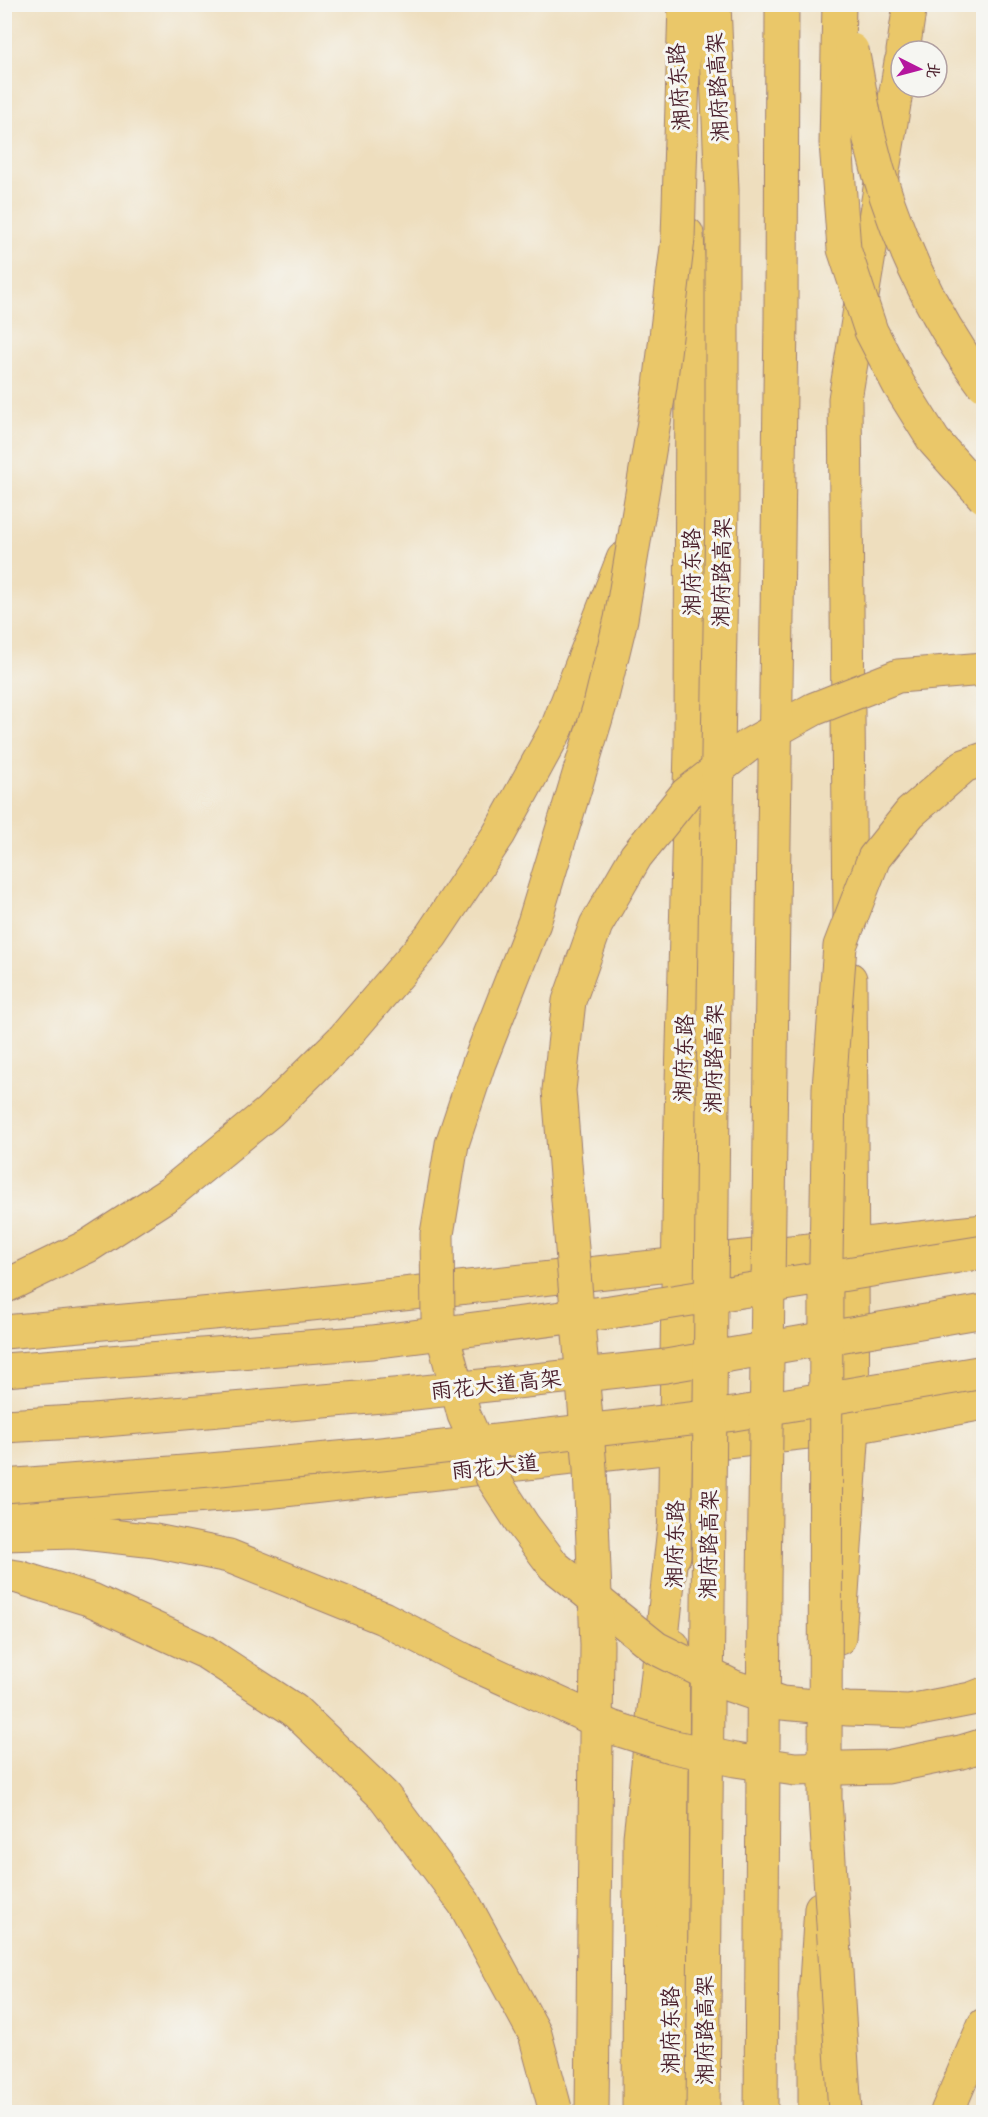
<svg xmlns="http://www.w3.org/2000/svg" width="988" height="2117" font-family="'Shantell Sans','LXGW WenKai TC',sans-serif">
<rect width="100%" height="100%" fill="#f6f6f2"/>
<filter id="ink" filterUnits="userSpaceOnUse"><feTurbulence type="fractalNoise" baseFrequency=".0167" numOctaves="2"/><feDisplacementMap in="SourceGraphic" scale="12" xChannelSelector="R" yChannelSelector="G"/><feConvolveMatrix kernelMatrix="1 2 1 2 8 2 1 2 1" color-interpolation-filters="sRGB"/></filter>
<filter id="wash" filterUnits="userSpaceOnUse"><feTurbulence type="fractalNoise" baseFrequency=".008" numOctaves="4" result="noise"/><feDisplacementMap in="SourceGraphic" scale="24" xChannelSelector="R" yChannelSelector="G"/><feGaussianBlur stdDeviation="1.35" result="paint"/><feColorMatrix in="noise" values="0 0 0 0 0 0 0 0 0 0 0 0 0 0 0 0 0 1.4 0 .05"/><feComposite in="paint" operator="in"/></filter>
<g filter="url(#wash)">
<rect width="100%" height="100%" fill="#eedebe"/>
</g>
<g filter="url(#ink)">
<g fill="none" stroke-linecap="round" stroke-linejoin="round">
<g stroke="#9c7e74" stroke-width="35">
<g id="primary">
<polyline points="903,51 910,4"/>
<polyline points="850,921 845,399 901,62"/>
<polyline points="4,1332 311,1304 984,1231"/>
<polyline points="4,1510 266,1492 853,1427 984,1403"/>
<polyline points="674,1556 680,1156 691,749 692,321 687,234"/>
<polyline points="839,1638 853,1427 850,979"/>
<polyline points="817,2024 815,1996 821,1908"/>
<polyline points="670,2112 673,1646"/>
</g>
</g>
<g stroke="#9c7e74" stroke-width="35">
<g id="trunk">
<polyline points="4,1287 88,1246 170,1193 269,1112 343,1039 431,936 499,834 557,728 623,559"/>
<polyline points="4,1534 75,1532 155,1541 229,1556 383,1618 464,1660"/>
<polyline points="4,1575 18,1577 92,1600 205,1652 294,1710 384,1796 464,1903 535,2034 556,2112"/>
<polyline points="961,1752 984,1745"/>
<polyline points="639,2112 640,1837 674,1528"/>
<polyline points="815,2112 815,1996"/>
<polyline points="947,2112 984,2025"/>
</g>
</g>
<use href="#primary" stroke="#eac769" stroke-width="33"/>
<use href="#trunk" stroke="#eac769" stroke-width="33"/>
<g stroke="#9c7e74" stroke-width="35" stroke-linecap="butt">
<g id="trunk-bridge">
<polyline points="685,4 678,239 660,386 621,619 600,705 534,923 479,1063 452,1144 437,1234 438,1317 464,1415 492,1477 523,1525 554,1566 656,1648 732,1686 782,1703 848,1709 909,1711 971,1699 984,1694"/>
<polyline points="839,4 836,143 844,249 871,331 899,385 934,441 984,497"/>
<path d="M852 50C858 78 862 107 869 136 890 225 929 312 984 385"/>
<polyline points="4,1370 372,1342 610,1312 984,1252"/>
<polyline points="4,1426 93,1421 405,1394 666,1366 984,1311"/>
<polyline points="4,1486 210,1470 381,1454 734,1414 984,1372"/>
<polyline points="464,1660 611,1727 670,1746 735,1760 795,1769 887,1767 961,1752"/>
<polyline points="592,2112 597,1645 590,1468 559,1090 569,1001 596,925 636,856 686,794 749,745 814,709 898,676 984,669"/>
<polyline points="703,2112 714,1001 722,506 722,190 714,4"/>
<polyline points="761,2112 764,1584 781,319 782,4"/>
<polyline points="845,2112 825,1798 826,1259 829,1088 840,946 874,858 910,813 964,766 984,759"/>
</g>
</g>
<use href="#trunk-bridge" stroke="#eac769" stroke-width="33"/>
</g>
</g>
<g text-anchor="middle" stroke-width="6" stroke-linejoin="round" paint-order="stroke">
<g font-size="22" fill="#4a1f2b" stroke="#f6f6f2">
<text transform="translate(678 87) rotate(-94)" y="8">湘府东路</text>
<text transform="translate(717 87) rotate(-93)" y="8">湘府路高架</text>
<text transform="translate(691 572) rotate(-90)" y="8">湘府东路</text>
<text transform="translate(721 572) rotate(-89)" y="8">湘府路高架</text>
<text transform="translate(683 1058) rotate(-88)" y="8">湘府东路</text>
<text transform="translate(713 1058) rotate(-89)" y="8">湘府路高架</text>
<text transform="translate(496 1384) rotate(-6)" y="8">雨花大道高架</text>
<text transform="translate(495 1466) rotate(-6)" y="8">雨花大道</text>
<text transform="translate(674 1544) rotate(-89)" y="8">湘府东路</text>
<text transform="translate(708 1544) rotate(-89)" y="8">湘府路高架</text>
<text transform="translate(670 2030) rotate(-90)" y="8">湘府东路</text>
<text transform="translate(704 2030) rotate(-90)" y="8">湘府路高架</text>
</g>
</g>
<rect width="988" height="2117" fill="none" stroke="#f6f6f2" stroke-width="24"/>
<g transform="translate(919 69) rotate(96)"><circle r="28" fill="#f6f6f2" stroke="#b1a0a2" stroke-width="1.5"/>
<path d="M0-4.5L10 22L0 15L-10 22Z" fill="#b5179e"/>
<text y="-9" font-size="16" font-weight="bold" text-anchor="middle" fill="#4a1f2b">北</text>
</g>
</svg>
